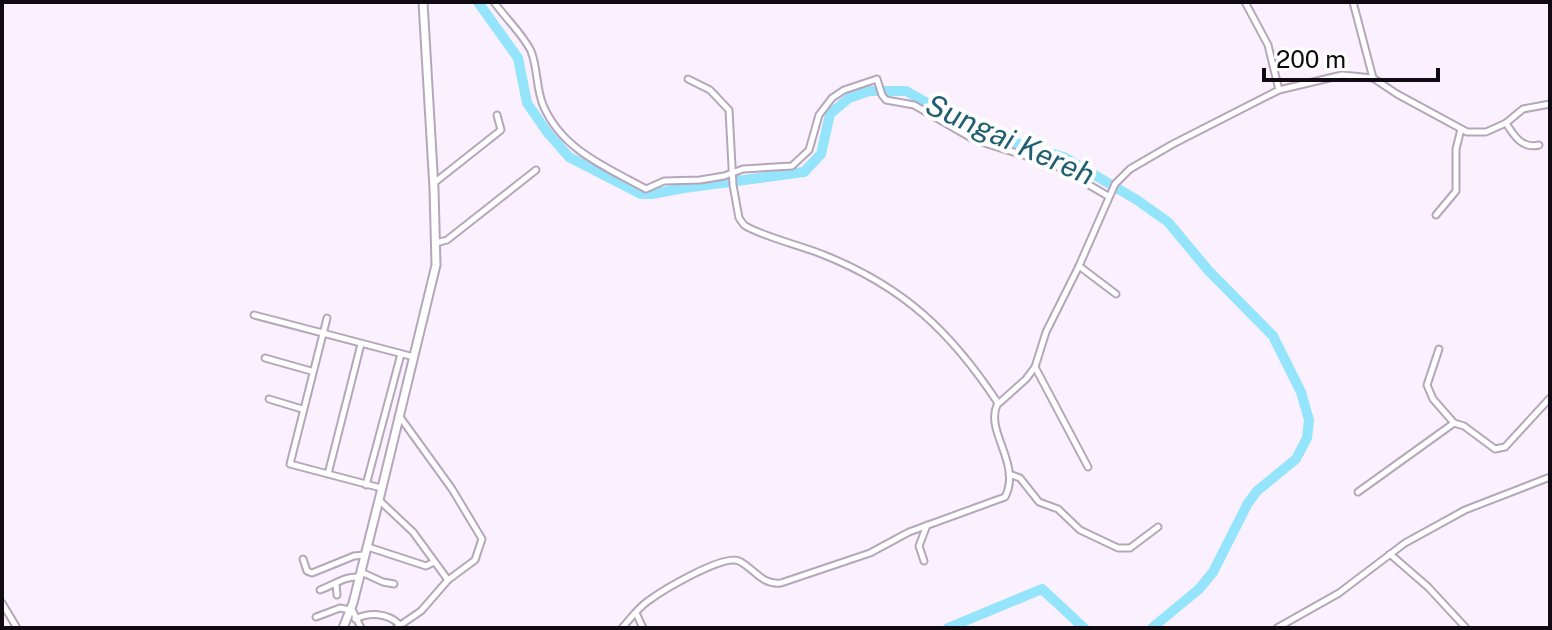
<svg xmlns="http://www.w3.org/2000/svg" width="1552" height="630" font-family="'Public Sans',sans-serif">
<rect width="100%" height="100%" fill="#faf0fe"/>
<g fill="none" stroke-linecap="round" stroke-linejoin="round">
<g stroke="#94e4fc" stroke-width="10">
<polyline points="478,2 518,58 527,103 547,132 569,157 641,194 652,194 684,188 804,172 821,154 830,114 849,98 869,91 906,91 956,119 1024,146 1064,157 1137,200 1168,222 1208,270 1273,336 1301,392 1309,420 1307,438 1296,459 1257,491 1248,503 1213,572 1199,589 1152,628"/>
<polyline points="948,628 1042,589 1084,628"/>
</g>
<g stroke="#b5a6bb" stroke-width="9">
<g id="minor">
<path d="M494 2C506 19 522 33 531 51 538 69 536 88 543 105 562 150 606 167 646 189L664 181 700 180 724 176 743 169 792 166 809 150 819 115 832 98 844 90 877 79 882 95 886 100 914 105 975 140 1055 165 1108 196"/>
<polyline points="1245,2 1268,45 1279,90"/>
<polyline points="1353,2 1373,78"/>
<path d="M688 79 710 90 729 110 733 185 739 218 744 225C760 236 803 246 824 255 904 287 951 332 998 403"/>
<path d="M1506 123C1514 136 1522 149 1539 145"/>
<polyline points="434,183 501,130 497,115"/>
<polyline points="1436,215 1456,191 1456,149 1461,129"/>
<polyline points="436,243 447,240 536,170"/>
<polyline points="1079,266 1116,294"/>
<polyline points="254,315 414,357"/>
<polyline points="327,318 290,464 381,488"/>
<polyline points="1439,349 1427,385 1433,399 1454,423"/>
<polyline points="265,358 311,371"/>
<polyline points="1035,367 1088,467"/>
<polyline points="269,399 302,409"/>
<polyline points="328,474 361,344"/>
<polyline points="1009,474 1020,478 1039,502 1058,509 1080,530 1118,548 1130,548 1158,527"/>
<polyline points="366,485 401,354"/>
<polyline points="1358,492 1454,423 1464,426 1495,449 1505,447 1550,398"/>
<polyline points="379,500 413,532 448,580"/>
<polyline points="368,547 426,566 434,562"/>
<polyline points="1390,554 1428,587 1466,628"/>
<polyline points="303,559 307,571 312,573 354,556 364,555"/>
<polyline points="924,561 919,546 927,525"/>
<polyline points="361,572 383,582 394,584"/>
<polyline points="336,584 337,595"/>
<path d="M320 590C334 585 344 576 359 577"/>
<polyline points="2,603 17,628"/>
<polyline points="351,607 361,628"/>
<polyline points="636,613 643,628"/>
<polyline points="316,617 340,608 350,610"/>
<path d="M355 619C370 612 387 613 399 624"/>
<polyline points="396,628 421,611 448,580 475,560 482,539 452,489 400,417"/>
<path d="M622 628C630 619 638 608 648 601 663 590 723 554 739 561 755 569 761 585 781 583L870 553 909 532 1005 497C1022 464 985 432 997 405L1026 379 1035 367 1046 332 1079 266 1115 184 1130 169 1173 144 1279 90 1342 75 1373 78 1397 94 1467 132H1486L1506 123 1523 109 1550 104"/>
<polyline points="1277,628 1339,593 1405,543 1465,510 1550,477"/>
</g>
</g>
<g stroke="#b5a6bb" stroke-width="11">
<polyline id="tertiary" points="343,628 353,603 379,500 436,265 434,189 423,2"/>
</g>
<use href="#minor" stroke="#fff" stroke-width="5"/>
<use href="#tertiary" stroke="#fff" stroke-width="7"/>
</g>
<g text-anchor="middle" stroke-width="8" stroke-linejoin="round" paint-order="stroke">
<g font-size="30" font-style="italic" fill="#1f5f70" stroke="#fff">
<text transform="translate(1010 140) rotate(24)" y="10">Sungai Kereh</text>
</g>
</g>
<rect width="1552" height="630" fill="none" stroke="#100b12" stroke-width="8"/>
<path d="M1264 68v12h174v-12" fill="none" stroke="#100b12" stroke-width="4"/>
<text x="1276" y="68" font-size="24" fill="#100b12" stroke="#ffffff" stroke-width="6" paint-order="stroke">200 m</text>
</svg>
